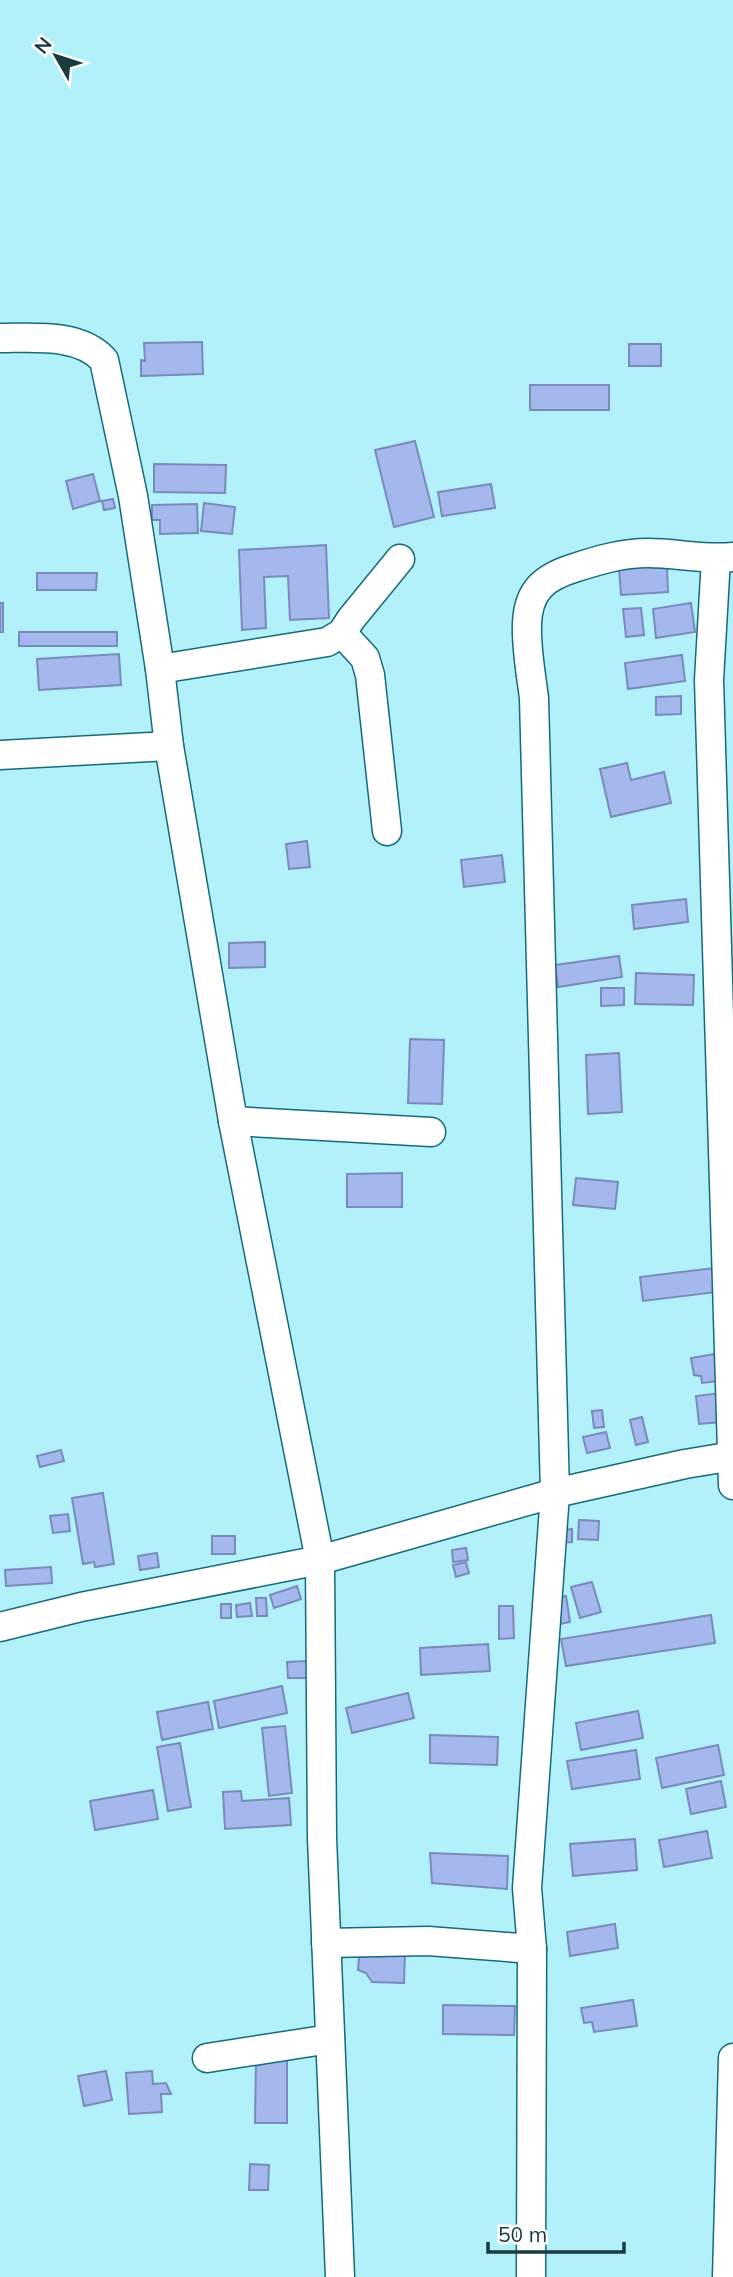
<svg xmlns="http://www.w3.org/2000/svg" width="733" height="2277" font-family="Mulish,sans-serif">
<rect width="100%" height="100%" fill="#b3f1fa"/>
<g fill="#a4b8ed" stroke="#788bbd" stroke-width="2">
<polygon points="202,342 203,374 141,376 141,360 145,361 144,343"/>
<rect x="629" y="344" width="32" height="22"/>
<rect x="530" y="385" width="79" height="25"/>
<polygon points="415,441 434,517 394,527 375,450"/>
<polygon points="154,464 226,465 225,493 154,492"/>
<polygon points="93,474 100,501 73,509 66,481"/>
<polygon points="491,484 495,508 442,516 438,492"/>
<polygon points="113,499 115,508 104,510 102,501"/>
<polygon points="204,503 235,507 232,534 201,531"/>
<polygon points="197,504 198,533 160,534 160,520 152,520 152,505"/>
<polygon points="326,545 329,618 290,620 288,576 264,577 266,628 242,630 239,550"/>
<polygon points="667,566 668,592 621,595 619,568"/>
<polygon points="37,573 97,573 96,590 37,590"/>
<rect x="0" y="603" width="3" height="29"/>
<polygon points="691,603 695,632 656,638 653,609"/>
<polygon points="641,608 644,635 626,637 623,609"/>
<rect x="19" y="632" width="98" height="14"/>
<polygon points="119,654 121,685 39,690 37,659"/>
<polygon points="682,655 685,681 628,689 625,663"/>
<polygon points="681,696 681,714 656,715 656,697"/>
<polygon points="627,763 631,780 664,772 671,803 611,817 600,769"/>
<polygon points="307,841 310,867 289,869 286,844"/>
<polygon points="502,855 505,882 464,887 461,860"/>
<polygon points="686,899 688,922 634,929 632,905"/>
<polygon points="265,942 265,967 229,968 229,943"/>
<polygon points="619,956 622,977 558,987 555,965"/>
<polygon points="636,973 694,975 693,1005 635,1004"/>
<polygon points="601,988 624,988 624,1005 601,1006"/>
<polygon points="410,1039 444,1040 442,1104 408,1103"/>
<polygon points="619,1053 622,1112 588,1114 586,1055"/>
<polygon points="402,1173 402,1207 347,1207 347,1174"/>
<polygon points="576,1178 618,1182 615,1209 573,1205"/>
<polygon points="714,1268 717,1292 643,1301 640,1277"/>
<polygon points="715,1354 719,1381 702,1383 701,1376 694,1375 691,1358"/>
<polygon points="720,1393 723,1422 699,1424 696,1396"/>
<polygon points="602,1410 604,1427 594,1428 592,1411"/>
<polygon points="642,1417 648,1442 636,1445 630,1420"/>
<polygon points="606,1432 610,1448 587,1453 583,1437"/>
<polygon points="61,1450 64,1461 40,1467 37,1456"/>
<polygon points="103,1493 114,1564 95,1567 94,1562 83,1564 72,1498"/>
<polygon points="68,1514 70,1531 53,1533 50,1516"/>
<polygon points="579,1520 599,1521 598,1540 578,1539"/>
<polygon points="572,1529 572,1542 560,1543 559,1531"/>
<rect x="212" y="1536" width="23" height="18"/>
<polygon points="466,1548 468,1560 453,1562 452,1550"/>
<polygon points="157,1553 159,1567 140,1570 138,1556"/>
<polygon points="466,1562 469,1573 456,1577 453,1565"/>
<polygon points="51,1567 52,1583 6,1586 5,1570"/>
<polygon points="592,1582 601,1612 580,1618 571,1587"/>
<polygon points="297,1586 301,1599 274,1608 270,1595"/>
<polygon points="566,1596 570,1622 555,1625 550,1599"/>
<polygon points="256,1598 266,1598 267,1616 257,1616"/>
<polygon points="250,1603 252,1616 237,1617 236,1605"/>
<rect x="221" y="1604" width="10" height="14"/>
<polygon points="499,1606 513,1606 514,1638 499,1639"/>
<polygon points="711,1615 715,1643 566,1666 561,1639"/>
<polygon points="488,1644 490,1671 421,1675 420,1648"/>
<polygon points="308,1661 308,1678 288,1678 287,1662"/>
<polygon points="282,1686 287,1713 219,1728 214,1701"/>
<polygon points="408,1693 414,1718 352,1733 346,1708"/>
<polygon points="208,1702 213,1729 162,1740 157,1712"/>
<polygon points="638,1711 643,1738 581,1750 576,1723"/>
<polygon points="285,1726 292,1793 269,1796 262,1728"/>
<polygon points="430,1735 498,1737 497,1765 430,1763"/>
<polygon points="180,1743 191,1807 168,1811 157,1747"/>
<polygon points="718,1745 724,1775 662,1788 656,1758"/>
<polygon points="636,1750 640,1779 572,1789 567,1761"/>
<polygon points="721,1781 726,1807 691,1814 686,1789"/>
<polygon points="153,1790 158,1819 95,1830 90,1801"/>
<polygon points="241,1791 242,1801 289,1798 291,1825 225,1829 223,1792"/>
<polygon points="707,1831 712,1858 664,1867 659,1840"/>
<polygon points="635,1839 637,1870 573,1876 570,1844"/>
<polygon points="430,1853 508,1856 507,1889 432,1883"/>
<polygon points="615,1924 618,1948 570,1956 567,1932"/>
<polygon points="366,1950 405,1952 404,1983 372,1982 366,1973 358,1970 359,1957 366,1957"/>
<polygon points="633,2000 637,2026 594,2032 592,2022 584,2023 581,2008"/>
<polygon points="443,2005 515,2006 514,2035 443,2034"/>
<polygon points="256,2060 287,2060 287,2123 255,2123"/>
<polygon points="106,2071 112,2100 84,2106 78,2076"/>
<polygon points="152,2071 153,2084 166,2083 171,2094 161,2094 162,2112 129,2114 126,2073"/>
<polygon points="250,2164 269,2165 268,2190 249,2190"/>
</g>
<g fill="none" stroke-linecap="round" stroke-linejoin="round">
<g stroke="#146c78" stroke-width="31">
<g id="minor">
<path d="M0 338C34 338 79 333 104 360L133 496 160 669 169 746 233 1121 320 1560 322 1838 340 2277"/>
<polyline points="716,558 709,680 733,1485"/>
<polyline points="342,633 365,658 370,675 387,831"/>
<polyline points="160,669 327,642 342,633 351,619 400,559"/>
<polyline points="0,755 169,746"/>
<polyline points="233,1121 431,1132"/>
<polyline points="0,1627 81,1607 320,1560 555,1493 685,1464 733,1456"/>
<polyline points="326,1943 428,1941 532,1949"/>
<polyline points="207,2058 330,2039"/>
<path d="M531 2277 532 1949 527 1888 555 1493 534 698C531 674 526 648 527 624 528 590 545 577 574 568 599 560 622 553 648 553 676 553 705 560 733 557"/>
<polyline points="727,2277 733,2058"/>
</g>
</g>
<use href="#minor" stroke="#fff" stroke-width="28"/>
</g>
<g transform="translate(56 56) rotate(309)" stroke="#ffffff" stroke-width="5" paint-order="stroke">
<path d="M0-5L12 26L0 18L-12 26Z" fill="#193a3f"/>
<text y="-10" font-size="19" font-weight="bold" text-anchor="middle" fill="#193a3f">N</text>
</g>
<path d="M488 2242v10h136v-10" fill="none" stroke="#193a3f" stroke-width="3.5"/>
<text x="498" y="2242" font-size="21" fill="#193a3f" stroke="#ffffff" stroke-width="5" paint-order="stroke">50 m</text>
</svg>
